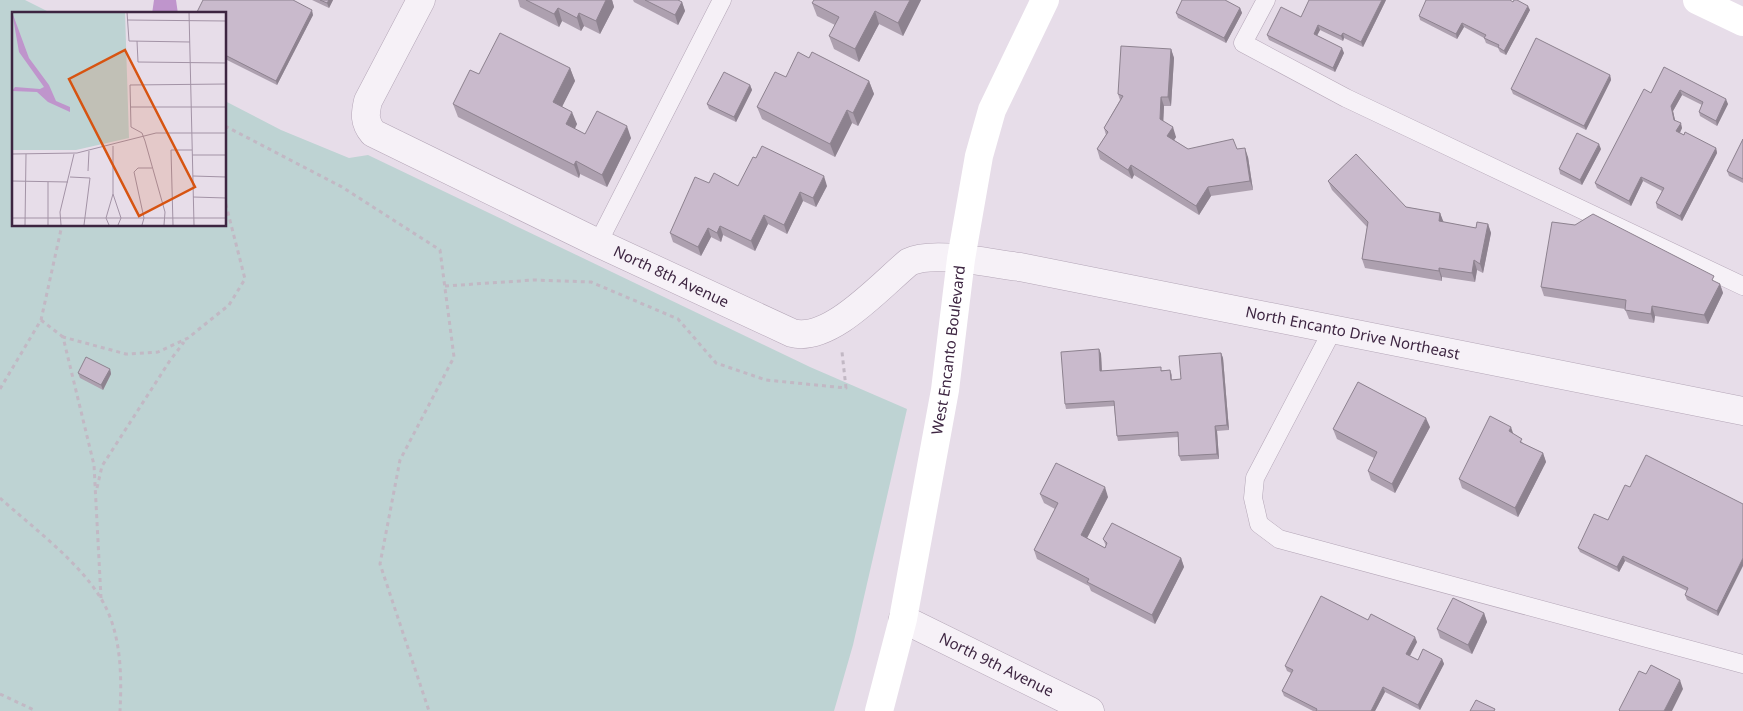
<svg xmlns="http://www.w3.org/2000/svg" width="1743" height="711" font-family="'Noto Sans',sans-serif">
<rect width="100%" height="100%" fill="#e7dde9"/>
<polygon fill="#bed3d3" points="0,0 25,0 53,14 14,14 14,225 225,225 225,101 281,130 349,158 368,155 810,367 907,409 853,645 834,711 0,711"/>
<polygon fill="#bf95cc" points="154,0 176,0 178,14 152,14"/>
<g fill="none" stroke-linecap="round" stroke-linejoin="round">
<g stroke="#b4a6b7" stroke-width="19">
<g id="lane">
<polyline points="1266,0 1243,43 1346,98 1743,286"/>
<polyline points="598,243 722,0"/>
<polyline points="1332,331 1255,478 1253,498 1259,524 1279,539 1743,664"/>
</g>
</g>
<g stroke="#b4a6b7" stroke-width="29">
<g id="street">
<path id="s1" d="M421 0 368 101C365 114 364 122 373 133L598 243 792 333C830 343 880 286 909 262 934 250 992 264 1020 267L1743 411"/>
<path id="s2" d="M903 619 1090 711"/>
</g>
</g>
<g stroke="#c2b8c4" stroke-width="3" stroke-dasharray="4 4" stroke-linecap="butt">
<polyline points="225,126 342,187 440,250 454,357 400,460 380,564 429,711"/>
<polyline points="445,286 534,280 591,282 678,319 716,363 766,380 846,388 842,352"/>
<polyline points="41,320 63,337"/>
<polyline points="0,389 41,320 62,225"/>
<polyline points="97,488 102,466 169,362 184,342"/>
<path d="M0 498C31 526 78 561 100 597 121 630 122 673 120 711"/>
<polyline points="101,598 94,465 63,337 126,354 158,352 188,338 229,305 245,279 225,201"/>
<polyline points="0,694 36,711"/>
</g>
<use href="#lane" stroke="#f6f1f7" stroke-width="18"/>
<use href="#street" stroke="#f6f1f7" stroke-width="28"/>
<g stroke="#fff" stroke-width="28">
<polyline points="1697,0 1743,22"/>
<path id="s3" d="M879 711 903 619 945 390 961 259 979 156 992 110 1045 0"/>
</g>
</g>
<g fill="#ada0af">
<polygon points="312,0 333,0 329,8"/>
<polygon points="518,0 612,0 614,7 600,34 584,26 581,31 562,21 559,27 520,7"/>
<polygon points="633,0 678,0 682,2 685,11 678,25 634,2"/>
<polygon points="814,0 921,0 903,36 879,24 859,62 834,49 829,36 835,25 817,16 812,3"/>
<polygon points="1386,0 1363,47 1344,38 1343,41 1320,30 1317,36 1344,53 1335,72 1269,40 1267,35 1301,17"/>
<polygon points="1240,8 1242,13 1226,43 1178,18 1176,13"/>
<polygon points="1530,10 1506,55 1500,52 1498,48 1486,43 1484,38 1464,27 1457,39 1420,20 1419,16"/>
<polygon points="225,14 313,15 277,85 225,59"/>
<polygon points="1171,49 1174,58 1171,106 1164,106 1163,121 1176,137 1174,140 1188,149 1237,149 1248,157 1253,190 1211,196 1199,215 1134,175 1132,179 1100,159 1097,149 1106,135 1104,128 1120,100 1118,94"/>
<polygon points="809,58 869,81 874,94 858,126 852,123 835,157 762,119 757,107 786,77"/>
<polygon points="1664,67 1728,104 1717,126 1700,116 1699,112 1702,105 1682,95 1673,111 1675,120 1682,128 1680,133 1716,148 1717,153 1682,221 1657,208 1656,203 1662,191 1643,181 1631,206 1597,188 1595,183 1651,93"/>
<polygon points="570,68 575,81 562,106 577,124 575,129 585,134 631,138 607,187 580,174 579,178 458,117 453,104 479,74"/>
<polygon points="1610,75 1611,80 1586,130 1513,94 1511,89"/>
<polygon points="750,85 752,90 736,122 709,109 707,104"/>
<polygon points="1743,139 1743,183 1729,176 1727,171"/>
<polygon points="1601,149 1582,185 1560,174 1559,169"/>
<polygon points="1328,181 1406,207 1440,213 1443,222 1476,228 1488,224 1491,233 1483,273 1477,270 1475,282 1442,277 1442,281 1365,268 1362,259 1367,227 1332,190"/>
<polygon points="709,183 738,186 827,186 816,207 803,201 787,234 768,224 755,251 723,235 721,242 711,237 701,256 673,242 670,233"/>
<polygon points="1716,282 1720,284 1723,293 1708,324 1655,316 1654,323 1629,319 1625,309 1544,296 1541,287"/>
<polygon points="1099,349 1101,354 1102,371 1170,370 1172,375 1172,380 1181,379 1221,353 1223,358 1229,430 1217,431 1219,459 1181,461 1179,456 1178,437 1118,441 1117,436 1114,406 1066,409 1065,404"/>
<polygon points="110,369 111,374 103,390 80,378 78,373"/>
<polygon points="1430,427 1395,493 1371,480 1368,471 1374,458 1337,439 1333,429"/>
<polygon points="1514,434 1524,444 1543,453 1546,462 1518,517 1462,488 1459,479"/>
<polygon points="1630,487 1743,504 1718,616 1687,600 1685,595 1687,591 1625,561 1619,572 1580,552 1578,548 1608,520"/>
<polygon points="1040,494 1108,497 1087,538 1105,548 1106,546 1103,539 1181,558 1184,567 1155,624 1091,591 1089,586 1037,559 1034,550 1055,509 1044,503"/>
<polygon points="1484,613 1487,622 1472,654 1440,638 1437,629"/>
<polygon points="1368,620 1417,642 1410,656 1418,660 1442,659 1444,664 1420,710 1385,692 1375,711 1313,711 1284,696 1282,691 1291,673 1287,671 1285,666"/>
</g>
<g fill="#8d828f">
<polygon points="329,0 333,0 329,8 327,3"/>
<polygon points="606,0 612,0 614,7 600,34 596,21"/>
<polygon points="910,0 921,0 903,36 898,23"/>
<polygon points="1382,0 1386,0 1363,47 1361,42"/>
<polygon points="682,2 685,11 678,25 675,15"/>
<polygon points="1528,6 1530,10 1506,55 1504,51"/>
<polygon points="558,8 562,21 559,27 554,14"/>
<polygon points="1240,8 1242,13 1226,43 1224,38"/>
<polygon points="312,10 313,15 277,85 276,81"/>
<polygon points="875,11 879,24 859,62 855,49"/>
<polygon points="579,13 584,26 581,31 577,18"/>
<polygon points="1462,23 1464,27 1457,39 1456,34"/>
<polygon points="1318,25 1320,30 1315,39 1314,34"/>
<polygon points="1343,33 1344,38 1343,41 1341,36"/>
<polygon points="1342,48 1344,53 1335,72 1333,68"/>
<polygon points="1171,49 1174,58 1171,106 1168,97"/>
<polygon points="570,68 575,81 558,115 553,102"/>
<polygon points="1610,75 1611,80 1586,130 1584,126"/>
<polygon points="869,81 874,94 858,126 853,113"/>
<polygon points="750,85 752,90 736,122 734,117"/>
<polygon points="1680,90 1682,95 1673,111 1676,125 1674,120 1671,106"/>
<polygon points="1161,97 1164,106 1163,128 1160,119"/>
<polygon points="1726,99 1728,104 1717,126 1716,121"/>
<polygon points="847,110 852,123 835,157 830,144"/>
<polygon points="572,112 577,124 570,137 566,124"/>
<polygon points="1681,123 1682,128 1678,136 1676,131"/>
<polygon points="627,126 631,138 607,187 602,175"/>
<polygon points="1173,127 1176,137 1171,145 1167,136"/>
<polygon points="1599,144 1601,149 1582,185 1580,180"/>
<polygon points="1245,148 1248,157 1253,190 1250,181"/>
<polygon points="1716,148 1717,153 1682,221 1680,216"/>
<polygon points="576,161 580,174 579,178 574,165"/>
<polygon points="1131,165 1134,175 1132,179 1128,170"/>
<polygon points="824,176 827,186 816,207 813,198"/>
<polygon points="1641,177 1643,181 1631,206 1629,201"/>
<polygon points="1208,187 1211,196 1199,215 1196,206"/>
<polygon points="800,192 803,201 787,234 784,225"/>
<polygon points="1440,213 1444,223 1439,221"/>
<polygon points="764,215 768,224 755,251 751,241"/>
<polygon points="1488,224 1491,233 1483,273 1480,264"/>
<polygon points="720,226 723,235 721,242 717,233"/>
<polygon points="708,228 711,237 701,256 698,247"/>
<polygon points="1474,260 1477,270 1475,282 1472,273"/>
<polygon points="1439,268 1442,277 1442,281 1439,271"/>
<polygon points="1720,284 1723,293 1708,324 1704,315"/>
<polygon points="1652,306 1655,316 1654,323 1651,314"/>
<polygon points="1099,349 1101,354 1102,376 1100,371"/>
<polygon points="1221,353 1223,358 1229,430 1227,425"/>
<polygon points="110,369 111,374 103,390 101,385"/>
<polygon points="1426,418 1430,427 1395,493 1392,484"/>
<polygon points="1215,426 1217,431 1219,459 1217,454"/>
<polygon points="1511,427 1514,436 1509,431"/>
<polygon points="1543,453 1546,462 1518,517 1515,508"/>
<polygon points="1105,487 1108,497 1084,544 1081,535"/>
<polygon points="1623,556 1625,561 1619,572 1617,567"/>
<polygon points="1181,558 1184,567 1155,624 1152,615"/>
<polygon points="1743,558 1743,566 1718,616 1717,611"/>
<polygon points="1484,613 1487,622 1472,654 1468,645"/>
<polygon points="1415,637 1417,642 1408,659 1406,654"/>
<polygon points="1442,659 1444,664 1420,710 1418,705"/>
<polygon points="1680,680 1683,689 1672,711 1664,711"/>
<polygon points="1383,687 1385,692 1375,711 1371,711"/>
</g>
<g fill="#c9bacc" stroke="#8d828f">
<polygon points="203,0 293,0 312,10 276,81 225,55 225,14 196,14"/>
<polygon points="320,0 329,0 327,3"/>
<polygon points="526,0 606,0 596,21 579,13 577,18 558,8 554,14"/>
<polygon points="645,0 678,0 682,2 675,15"/>
<polygon points="814,0 910,0 898,23 875,11 855,49 829,36 839,17 812,3"/>
<polygon points="1182,0 1225,0 1240,8 1224,38 1176,13"/>
<polygon points="1309,0 1382,0 1361,42 1343,33 1341,36 1318,25 1314,34 1342,48 1333,68 1267,35 1281,7 1301,17"/>
<polygon points="1426,0 1510,0 1513,2 1514,0 1517,0 1528,6 1504,51 1498,47 1499,45 1484,38 1486,35 1462,23 1456,34 1419,16"/>
<polygon points="500,33 570,68 553,102 572,112 566,124 585,134 597,111 627,126 602,175 576,161 574,165 453,104 470,70 479,74"/>
<polygon points="1536,38 1610,75 1584,126 1511,89"/>
<polygon points="1121,46 1171,49 1168,97 1161,97 1160,119 1173,127 1167,136 1188,149 1233,139 1237,149 1245,148 1250,181 1208,187 1196,206 1131,165 1128,170 1097,149 1108,132 1104,128 1123,96 1118,94"/>
<polygon points="798,52 809,58 812,52 869,81 853,113 847,110 830,144 757,107 775,72 786,77"/>
<polygon points="1664,67 1726,99 1716,121 1699,112 1703,102 1680,90 1671,106 1674,120 1681,123 1676,131 1684,135 1685,132 1716,148 1680,216 1656,203 1664,188 1641,177 1629,201 1595,183 1644,89 1651,93"/>
<polygon points="724,72 750,85 734,117 707,104"/>
<polygon points="1577,133 1599,144 1580,180 1559,169"/>
<polygon points="1743,139 1743,179 1727,171"/>
<polygon points="762,146 824,176 813,198 800,192 784,225 764,215 751,241 720,226 717,233 708,228 698,247 670,233 695,177 709,183 714,173 738,186 753,157 756,158"/>
<polygon points="1356,154 1406,207 1440,213 1439,221 1476,228 1477,222 1488,224 1480,264 1474,260 1472,273 1439,268 1439,271 1362,259 1368,222 1328,181"/>
<polygon points="1593,214 1714,276 1712,280 1720,284 1704,315 1652,306 1651,314 1625,310 1626,300 1541,287 1552,222 1575,225"/>
<polygon points="1099,349 1100,371 1161,367 1161,371 1170,370 1171,380 1181,379 1179,356 1221,353 1227,425 1215,426 1217,454 1179,456 1178,432 1117,436 1114,401 1065,404 1061,352"/>
<polygon points="86,357 110,369 101,385 78,373"/>
<polygon points="1358,382 1426,418 1392,484 1368,471 1377,452 1333,429"/>
<polygon points="1490,416 1511,427 1509,431 1522,439 1520,442 1543,453 1515,508 1459,479"/>
<polygon points="1646,455 1743,504 1743,558 1717,611 1685,595 1688,588 1623,556 1617,567 1578,548 1594,514 1608,520 1625,485 1630,487"/>
<polygon points="1056,463 1105,487 1081,535 1105,548 1107,543 1103,539 1112,523 1181,558 1152,615 1087,582 1089,579 1034,550 1058,503 1040,494"/>
<polygon points="1321,596 1368,620 1371,614 1415,637 1406,654 1418,660 1423,649 1442,659 1418,705 1383,687 1371,711 1316,711 1317,709 1282,691 1293,670 1285,666"/>
<polygon points="1453,598 1484,613 1468,645 1437,629"/>
<polygon points="1651,665 1680,680 1664,711 1620,711 1619,710 1639,671 1646,674"/>
<polygon points="1476,700 1495,709 1494,711 1470,711"/>
</g>
<g text-anchor="middle" stroke-width="5" stroke-linejoin="round" paint-order="stroke">
<g font-size="15" fill="#3d2541" stroke="#f4edf6">
<text dy="5" stroke="none"><textPath href="#s1" startOffset="479">North 8th Avenue</textPath></text>
<text dy="5" stroke="none"><textPath href="#s1" startOffset="1205">North Encanto Drive Northeast</textPath></text>
<text dy="5" stroke="none"><textPath href="#s3" startOffset="368">West Encanto Boulevard</textPath></text>
<text dy="5" stroke="none"><textPath href="#s2" startOffset="104">North 9th Avenue</textPath></text>
</g>
</g>
<g transform="translate(12 12)">
<rect width="214" height="214" fill="#e7dde9"/>
<path d="M0 0H113L117 126 64 138H0Z" fill="#bed3d3"/>
<path d="M0 0 17 46 37 73 44 89 58 95V100L36 90 25 80 0 79 3 75 28 77 32 75 7 40Z" fill="#bf95cc"/>
<path fill="none" stroke="#a393a6" stroke-width="1" d="M115 0 117 29 178 30M177 0 182 213M115 8 214 9M125 29 126 50 214 51M118 95H214M0 142 65 141 144 121H214M180 143H214M76 159 77 139M181 164 214 165M58 165 78 166 72 213M0 169 56 170M101 182 109 206 106 213M181 185 214 186M0 206H214M13 213 14 142M36 213V170M49 213 48 200 62 142M97 213 94 206 101 182V134M130 213 132 206 122 160 126 156H140M152 213 153 200 133 129 130 121 119 115 118 73 214 72M161 213 159 138H180"/>
<path fill="#d75411" fill-opacity="0.15" stroke="#d75411" stroke-width="2.5" d="M113 38 183 175 127 204 57 67Z"/>
<rect width="214" height="214" fill="none" stroke="#3d2541" stroke-width="2.5"/>
</g>
</svg>
